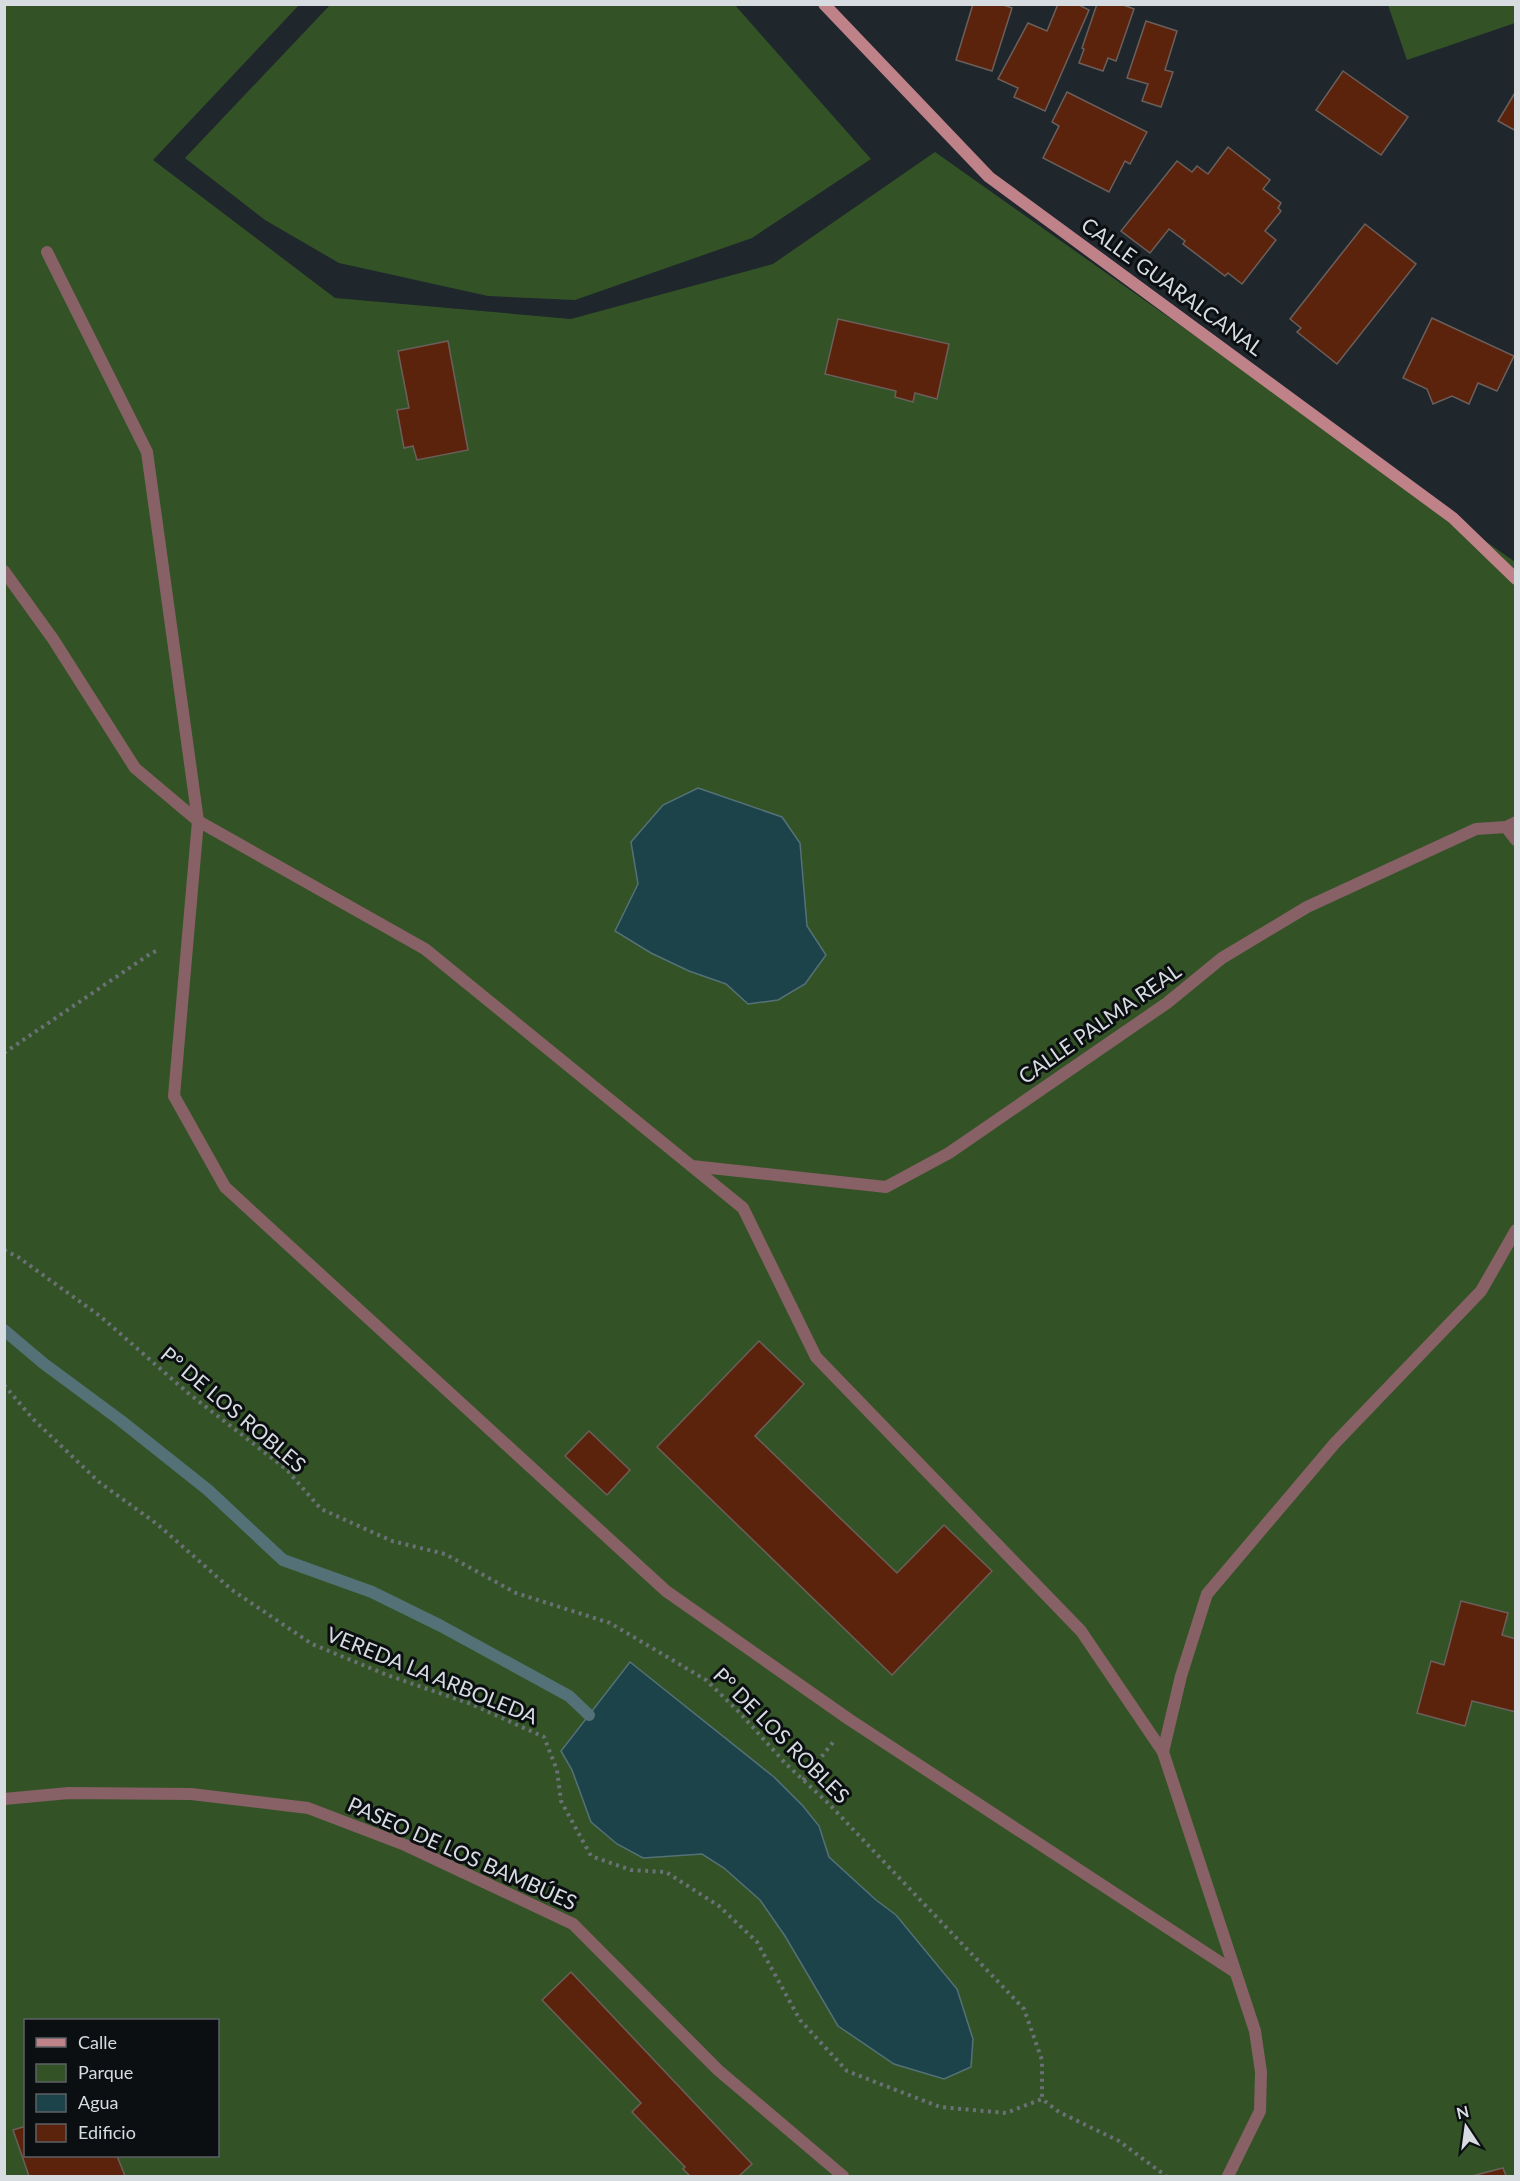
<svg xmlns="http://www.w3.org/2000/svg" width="1520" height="2181" font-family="Lato,sans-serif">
<rect width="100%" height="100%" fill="#1f272d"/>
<g fill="#335326" fill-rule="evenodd">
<polygon points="734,4 871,159 752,238 575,300 488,296 339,263 265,220 185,158 330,5"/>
<path d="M5 5H299L153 160 335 298 571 319 773 264 935 152 1515 562V2176H5ZM26 2020H218V2156H26Z"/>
<polygon points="1388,5 1515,5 1515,23 1407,60"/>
</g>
<g fill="#1c434a" stroke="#547177" stroke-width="1.5">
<polygon points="698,788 782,817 800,843 807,926 826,955 805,984 778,1000 748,1004 726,984 689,971 651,953 615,931 638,884 631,842 663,805"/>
<polygon points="630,1662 774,1777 803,1806 819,1826 829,1857 876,1900 896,1915 957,1989 973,2039 971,2067 944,2079 894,2064 838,2026 785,1936 760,1900 724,1868 702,1854 643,1858 617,1844 591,1822 572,1770 561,1751"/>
</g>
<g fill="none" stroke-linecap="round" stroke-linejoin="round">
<polyline stroke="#547177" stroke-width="12" points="4,1330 43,1363 120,1420 208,1490 283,1560 372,1592 441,1626 569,1696 589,1715"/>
</g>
<g fill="#5c230c" stroke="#6b5f5b" stroke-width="1.5">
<polygon points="973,4 1001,4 1012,8 992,71 956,60"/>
<polygon points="1058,4 1077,4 1089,10 1045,111 1014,97 1018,88 998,79 1028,23 1047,31"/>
<polygon points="1097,4 1121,4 1134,9 1116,61 1108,58 1103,71 1079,63 1084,49 1082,48"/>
<polygon points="1146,21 1177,31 1165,70 1173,72 1161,107 1142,101 1148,84 1127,78"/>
<polygon points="1343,71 1408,117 1381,155 1316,110"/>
<polygon points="1516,91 1516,131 1498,121"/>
<polygon points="1067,92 1147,132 1130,164 1125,161 1109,192 1043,158 1059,126 1052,122"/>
<polygon points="1228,147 1270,180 1263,189 1281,203 1278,208 1281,211 1265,231 1276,240 1242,284 1228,273 1225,276 1183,244 1185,241 1169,229 1150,253 1121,231 1177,161 1192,172 1197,166 1208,174"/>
<polygon points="1365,224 1416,264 1337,364 1297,332 1301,328 1290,319"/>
<polygon points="1432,318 1514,356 1497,391 1478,383 1469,404 1452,396 1433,404 1427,389 1403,378"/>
<polygon points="838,319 949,344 937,399 915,393 913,402 895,397 896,391 825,374"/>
<polygon points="448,341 468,450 417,460 413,446 404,448 397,410 409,408 398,351"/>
<polygon points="759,1341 804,1384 755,1436 897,1573 944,1525 992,1571 892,1675 657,1447"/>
<polygon points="589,1431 630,1470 607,1495 565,1456"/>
<polygon points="1461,1601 1508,1613 1502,1635 1516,1639 1516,1712 1472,1701 1465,1726 1417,1713 1431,1661 1444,1665"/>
<polygon points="571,1972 752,2164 739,2176 690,2176 683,2169 685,2167 632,2112 641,2103 542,2000"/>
<polygon points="26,2126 26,2156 117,2156 125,2176 29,2176 13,2130"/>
<polygon points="1503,2168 1506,2176 1472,2176"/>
</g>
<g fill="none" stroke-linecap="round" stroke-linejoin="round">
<g stroke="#6a7176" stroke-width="4" stroke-dasharray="3 4.5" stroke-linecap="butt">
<polyline points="4,1053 150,954 158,950"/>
<polyline points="4,1250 18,1257 100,1316 188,1393 286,1469 321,1509 392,1541 445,1554 516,1593 610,1623 706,1680 739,1712 786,1764 828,1803 1024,2009 1042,2060 1042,2099"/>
<polyline points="4,1385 33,1419 99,1482 157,1524 232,1590 312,1644 387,1675 471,1704 544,1737 557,1770 561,1801 591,1856 631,1870 666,1872 719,1906 757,1942 800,2020 847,2071 940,2107 1006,2113 1042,2099 1059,2112 1119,2141 1166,2176"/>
<polyline points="803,1780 834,1741"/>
</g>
<g stroke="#876165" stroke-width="12">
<polyline points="1506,827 1516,840"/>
<polyline points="692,1166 886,1187 949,1153 1167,1003 1222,958 1307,907 1476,829 1506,827 1516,822"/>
<polyline points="1163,1752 1181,1676 1207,1594 1335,1443 1481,1291 1516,1230"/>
</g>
<g stroke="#876165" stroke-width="12">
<polyline points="47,252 147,452 198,821 425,949 743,1208 816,1357 1081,1631 1163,1752 1255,2031 1261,2072 1260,2111 1228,2176"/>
<polyline points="4,571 53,639 135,768 198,821 174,1096 225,1187 666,1591 850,1720 1235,1972"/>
<polyline points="4,1799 69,1793 191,1794 308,1808 405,1845 573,1924 718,2070 843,2176"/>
</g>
<polyline stroke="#bf8289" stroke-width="12" points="824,4 989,177 1453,518 1516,579"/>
</g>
<g text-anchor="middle" stroke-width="6" stroke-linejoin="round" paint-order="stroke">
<g font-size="21" fill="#d7dce1" stroke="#0c0f12">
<text transform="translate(1172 287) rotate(36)" y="7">CALLE GUARALCANAL</text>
<text transform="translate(1100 1024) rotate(-35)" y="7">CALLE PALMA REAL</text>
<text transform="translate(233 1410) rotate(40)" y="7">P° DE LOS ROBLES</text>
<text transform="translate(432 1676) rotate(22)" y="7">VEREDA LA ARBOLEDA</text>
<text transform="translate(781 1736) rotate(45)" y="7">P° DE LOS ROBLES</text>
<text transform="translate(462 1854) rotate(24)" y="7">PASEO DE LOS BAMBÚES</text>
</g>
</g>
<rect width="1520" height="2181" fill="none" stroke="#d7dce1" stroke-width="12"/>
<rect x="24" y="2019" width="195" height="138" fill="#0c0f12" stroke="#5d6165" stroke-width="1.5"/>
<rect x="36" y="2038" width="30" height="9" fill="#bf8289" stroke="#5d6165" stroke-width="1.5"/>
<text x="78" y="2049" font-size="18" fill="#d7dce1">Calle</text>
<rect x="36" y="2064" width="30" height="18" fill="#335326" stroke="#5d6165" stroke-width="1.5"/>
<text x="78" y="2079" font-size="18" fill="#d7dce1">Parque</text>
<rect x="36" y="2094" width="30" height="18" fill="#1c434a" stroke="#5d6165" stroke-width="1.5"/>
<text x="78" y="2109" font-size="18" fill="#d7dce1">Agua</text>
<rect x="36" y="2124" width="30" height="18" fill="#5c230c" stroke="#5d6165" stroke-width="1.5"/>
<text x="78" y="2139" font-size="18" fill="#d7dce1">Edificio</text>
<g transform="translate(1466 2127) rotate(347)" stroke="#0c0f12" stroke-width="4.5" paint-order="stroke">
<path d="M0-4.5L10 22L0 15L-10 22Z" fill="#d7dce1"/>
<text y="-9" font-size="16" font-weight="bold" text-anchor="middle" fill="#d7dce1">N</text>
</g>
</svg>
